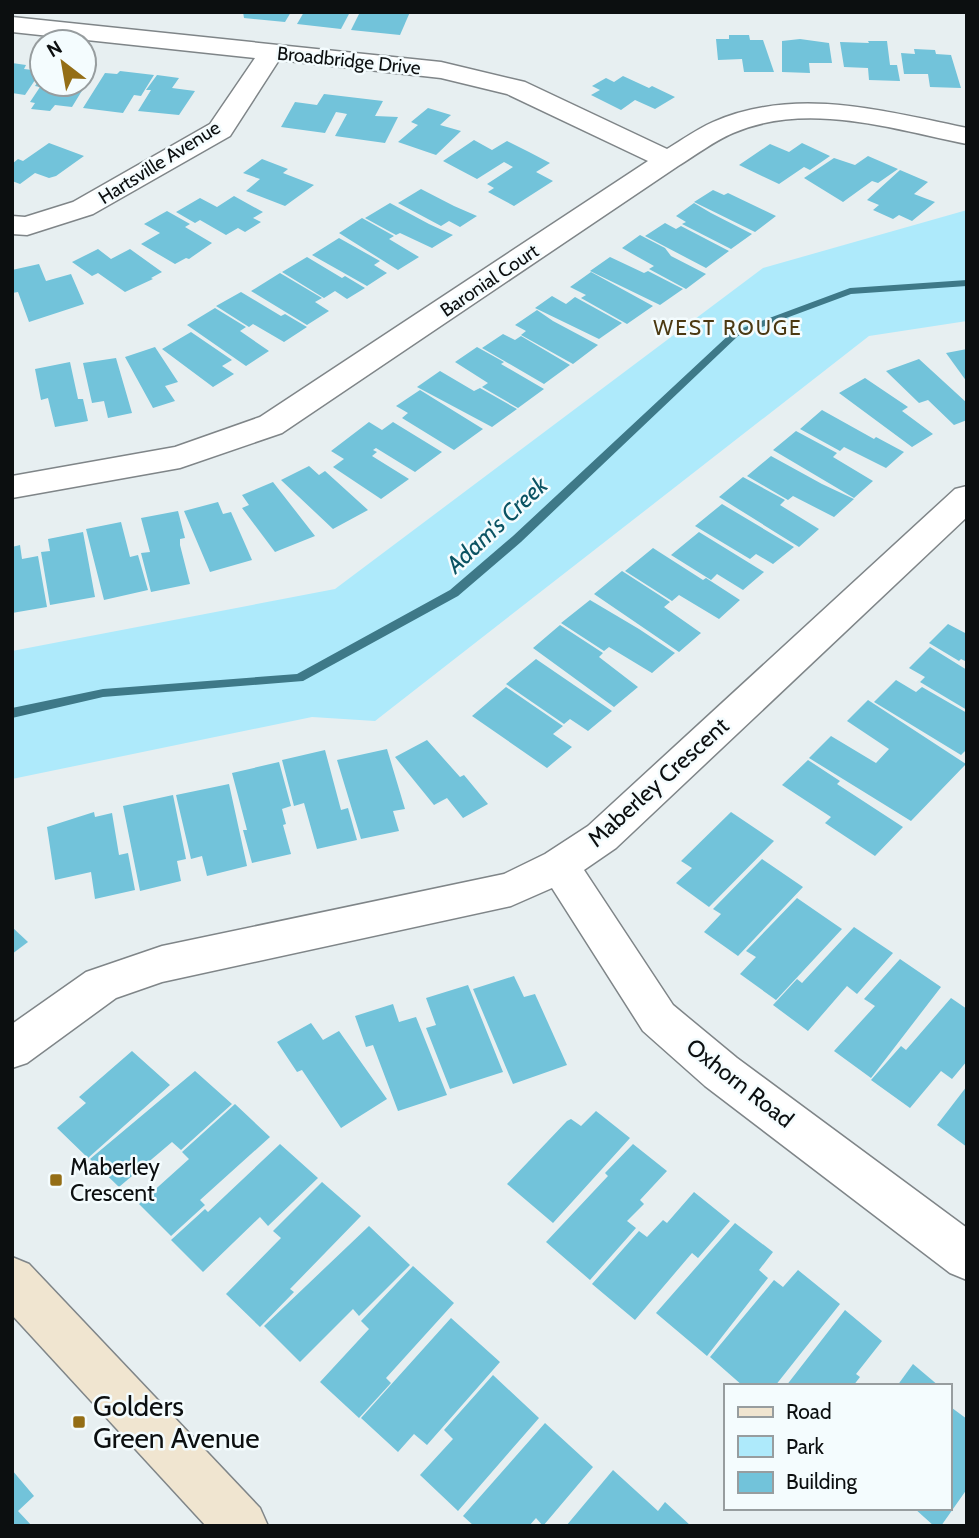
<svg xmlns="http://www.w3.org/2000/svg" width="979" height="1538" font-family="Cabin,sans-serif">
<rect width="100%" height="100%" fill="#e7eff1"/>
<polygon fill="#aeeafb" points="967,210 967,321 869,336 375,721 312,717 12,779 12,651 335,589 763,268"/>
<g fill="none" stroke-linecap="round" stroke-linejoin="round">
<polygon fill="#3e7988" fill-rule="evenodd" points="967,280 967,286 851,294 738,336 521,542 458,596 303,681 103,697 12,718 12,708 103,689 297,674 450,590 513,536 732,332 850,288"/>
</g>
<g fill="#72c3da">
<polygon points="243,12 291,12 285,22 244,18"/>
<polygon points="304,12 350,12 341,29 297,24"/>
<polygon points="360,12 410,12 400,35 351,30"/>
<polygon points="729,35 749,35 750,40 763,40 774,72 744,72 742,59 718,60 716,39 729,39"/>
<polygon points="800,39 829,43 832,63 809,63 810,73 782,72 782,41"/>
<polygon points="868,41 887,41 890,65 897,65 900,81 869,80 868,68 844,67 840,42 869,43"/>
<polygon points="914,49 935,50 936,54 951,55 961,88 930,87 928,74 904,74 901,53 915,54"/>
<polygon points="12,63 26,65 24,69 41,71 25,95 12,93"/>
<polygon points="84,70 94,71 72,107 55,105 50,111 31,109 35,103 30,102 40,87 35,86 42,76 42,84 84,84"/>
<polygon points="120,71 154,75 141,96 134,95 123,113 83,108 105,73 117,74"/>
<polygon points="157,75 179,78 172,88 195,91 179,115 138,111 151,90 146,90"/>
<polygon points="623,76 649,88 652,86 675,97 655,109 635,100 621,110 591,95 600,90 592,86 606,78 614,82"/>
<polygon points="324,94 383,101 375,116 398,117 385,143 335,136 347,114 342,113 336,112 325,133 281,127 295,102 317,105"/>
<polygon points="428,108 451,115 440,125 461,131 436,155 398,142 418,125 411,122"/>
<polygon points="474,140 492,150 507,141 529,152 550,163 536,172 553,181 514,206 488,192 494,188 487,184 513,167 504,162 477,179 443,161"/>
<polygon points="49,143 84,156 56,176 49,178 35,173 20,184 12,181 12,164 18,159 23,161"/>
<polygon points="802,143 830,156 810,170 804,167 779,184 739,165 770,144 789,152"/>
<polygon points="868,156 898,169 878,183 872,181 843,202 804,178 834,158 855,165"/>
<polygon points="262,159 288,169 283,173 314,185 285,206 246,191 260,179 243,173"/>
<polygon points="900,170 928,182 914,194 935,202 912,221 899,215 893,219 873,210 879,205 867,200"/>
<polygon points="421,189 454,206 477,216 460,227 449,221 441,226 398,203"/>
<polygon points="713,190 724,195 728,193 776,216 755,232 694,202"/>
<polygon points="234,196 263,212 253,218 261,222 245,232 238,228 226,235 200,220 195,223 176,212 200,198 217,207"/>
<polygon points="390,203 429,224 453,235 432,248 400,233 396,235 365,218"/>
<polygon points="694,203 711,213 752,234 731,249 682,224 686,222 676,216"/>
<polygon points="167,211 190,224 185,227 212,243 189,259 186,258 175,264 141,244 160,233 144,224"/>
<polygon points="362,218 394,236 389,239 419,257 398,270 339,233"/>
<polygon points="665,223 676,229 681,226 729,251 706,268 645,236"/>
<polygon points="640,235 665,248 671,256 706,274 686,289 649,269 654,266 622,248"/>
<polygon points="339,238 380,261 374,265 387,273 367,286 312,255"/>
<polygon points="98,249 111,259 130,249 162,272 151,278 153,279 125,292 98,273 92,276 72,262"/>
<polygon points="307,257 342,278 345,276 365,288 347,299 335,291 324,298 282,272"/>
<polygon points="610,257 644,273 648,271 683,289 660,305 590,271"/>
<polygon points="39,264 46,281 71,274 84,304 29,322 18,292 12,293 12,270"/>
<polygon points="591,272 653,306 627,324 581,298 586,295 570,287"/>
<polygon points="280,273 322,298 315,302 329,311 307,325 251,291"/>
<polygon points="241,292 281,316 285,314 307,327 284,342 253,324 249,327 216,306"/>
<polygon points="552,296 566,304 575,297 622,323 599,339 535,308"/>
<polygon points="215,308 246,327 240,331 269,351 246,366 187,325"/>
<polygon points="537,310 553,321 598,345 573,364 521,335 526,331 515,325"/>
<polygon points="191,332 232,360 222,366 234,374 213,387 162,349"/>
<polygon points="503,334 515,340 521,336 570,365 544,384 482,348"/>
<polygon points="155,347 178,382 165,386 175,401 153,408 125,357"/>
<polygon points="477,347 504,362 501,364 544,389 518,408 482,387 488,383 455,362"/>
<polygon points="967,349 967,382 946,353"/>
<polygon points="116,358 132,413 108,418 104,401 92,403 83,363"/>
<polygon points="919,359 967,403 967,420 954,425 928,400 919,403 886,371"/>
<polygon points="70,362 78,399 83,399 88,421 55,427 48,398 41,400 35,369"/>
<polygon points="440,371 474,391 480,388 517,409 492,427 417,387"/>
<polygon points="865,378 908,407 902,411 933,434 912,447 839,393"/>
<polygon points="420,390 483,429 454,450 402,418 408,413 396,406"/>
<polygon points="822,410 874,439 876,437 904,452 886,468 844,447 840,451 800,429"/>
<polygon points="369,422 382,430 393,422 442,452 415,472 376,448 373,450 377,452 372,456 409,479 381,499 333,467 344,459 331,451"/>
<polygon points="796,431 837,453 833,457 873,481 854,498 773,450"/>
<polygon points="771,456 822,484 854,499 834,517 793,496 788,500 747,476"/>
<polygon points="309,466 319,475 325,471 368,510 333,529 281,480"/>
<polygon points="743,477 785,500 780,505 819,529 799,547 719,497"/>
<polygon points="273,482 315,536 275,552 242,508 249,505 242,495"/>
<polygon points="218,502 223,514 231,512 252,560 210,572 184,511"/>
<polygon points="722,504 794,547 773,564 756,554 750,559 695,526"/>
<polygon points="178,511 185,538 180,539 180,545 190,584 151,592 141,553 150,552 141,518"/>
<polygon points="121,522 130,557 138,555 148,590 104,600 86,529"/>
<polygon points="83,532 95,597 50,605 41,552 50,551 48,539"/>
<polygon points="699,532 764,572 743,590 717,574 711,580 671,555"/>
<polygon points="20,545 22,559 38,556 47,607 12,613 12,547"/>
<polygon points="653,548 703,580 706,578 740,600 719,619 679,595 672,601 625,571"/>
<polygon points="622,571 670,602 664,607 701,633 679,652 594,594"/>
<polygon points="590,600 639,629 675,653 652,673 609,647 604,651 561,623"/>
<polygon points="948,624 967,634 967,662 961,659 959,661 929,643"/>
<polygon points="560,625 603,653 599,657 638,687 614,707 533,648"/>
<polygon points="930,647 967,670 967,710 920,682 925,677 909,668"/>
<polygon points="536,659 612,711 588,731 570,719 564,724 506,684"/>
<polygon points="896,680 916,692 922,687 967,713 967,749 961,755 874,702"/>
<polygon points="506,687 563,726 553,734 572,747 547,768 472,716"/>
<polygon points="868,700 966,764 911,821 809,758 831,736 876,763 889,749 847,721"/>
<polygon points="427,740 460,777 464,775 488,804 463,818 447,798 434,805 395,757"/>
<polygon points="387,749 405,809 393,811 399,831 361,839 337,760"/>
<polygon points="325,750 341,810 348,808 357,840 317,849 304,803 294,806 282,760"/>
<polygon points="808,760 840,781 837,784 903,827 875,856 825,823 831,817 782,785"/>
<polygon points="279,762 291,806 282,809 286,824 283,825 291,854 252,863 243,830 247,830 232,773"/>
<polygon points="229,784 247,866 207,876 202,856 191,859 176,795"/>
<polygon points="173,795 186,859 177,861 181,881 140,891 123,806"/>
<polygon points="94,812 95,817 112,813 119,855 128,853 135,890 95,899 91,872 55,880 47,827"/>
<polygon points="731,812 774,841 709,907 676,883 692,868 681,861"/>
<polygon points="762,859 803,887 738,956 704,932 721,914 713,909"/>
<polygon points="797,898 842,929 776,1000 740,974 756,957 746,951"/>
<polygon points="12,927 28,942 12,954"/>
<polygon points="854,927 893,953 857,994 847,986 808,1031 773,1005 797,979 802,983"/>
<polygon points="900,959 941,987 871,1078 834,1051 875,1006 864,999"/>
<polygon points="514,976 524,997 535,994 567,1065 513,1084 473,989"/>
<polygon points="468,985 503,1072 450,1089 426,1028 436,1025 426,998"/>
<polygon points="951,998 967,1009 967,1061 952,1079 941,1071 910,1108 871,1080 901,1046 906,1050"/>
<polygon points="393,1004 399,1022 416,1017 447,1095 398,1111 373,1045 366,1047 355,1016"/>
<polygon points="311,1023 323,1040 339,1031 387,1099 341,1128 302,1070 297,1072 277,1042"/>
<polygon points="132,1051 170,1085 88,1158 57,1128 86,1103 79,1097"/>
<polygon points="195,1071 232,1104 181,1150 172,1142 119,1187 90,1159"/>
<polygon points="967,1086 967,1147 937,1125"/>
<polygon points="235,1104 270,1137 200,1200 205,1205 171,1236 139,1204 189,1159 182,1152"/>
<polygon points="596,1111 630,1138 553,1223 507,1184 567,1121 571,1119 581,1126"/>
<polygon points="280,1144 318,1178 268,1226 260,1217 203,1272 171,1240 205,1209 208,1212"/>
<polygon points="633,1144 667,1171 640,1200 644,1204 627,1221 636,1228 590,1280 546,1242 608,1176 605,1173"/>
<polygon points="322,1182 361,1216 290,1289 294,1292 260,1327 226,1294 281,1238 273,1231"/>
<polygon points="694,1192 730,1221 698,1258 692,1253 635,1320 592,1284 639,1231 647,1237 663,1220 667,1223"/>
<polygon points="735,1223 773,1252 759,1270 768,1278 707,1356 656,1313"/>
<polygon points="369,1226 410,1265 359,1316 353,1309 300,1362 264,1326"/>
<polygon points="413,1266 454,1303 386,1378 391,1383 359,1418 320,1382 369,1329 361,1321"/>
<polygon points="798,1270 840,1304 775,1386 743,1386 710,1357 774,1280 783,1287"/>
<polygon points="845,1310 882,1341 856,1374 860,1377 853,1386 786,1386"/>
<polygon points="451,1318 500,1362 427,1445 414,1434 398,1452 361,1418"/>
<polygon points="913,1364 939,1386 897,1386"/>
<polygon points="493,1375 539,1418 458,1511 420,1475 453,1439 444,1430"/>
<polygon points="952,1408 967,1419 967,1489 941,1526 934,1526 914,1508 949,1508 949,1412"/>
<polygon points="545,1423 593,1467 543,1526 536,1518 529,1526 474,1526 463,1516"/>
<polygon points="12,1470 34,1496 18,1511 32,1526 12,1526"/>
<polygon points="613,1470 658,1511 665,1502 691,1526 566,1526"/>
</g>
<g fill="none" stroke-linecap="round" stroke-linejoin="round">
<g stroke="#7f8588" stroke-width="3">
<g id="street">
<path d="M12 17 441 62 525 82 667 149C682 140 697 129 713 122 796 86 883 111 967 128V144C892 129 807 101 733 133 714 141 696 155 678 166L282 433 180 468 12 498V476L175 447 260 417 648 161 507 94 441 78 279 60 230 136 93 214 27 235 12 234V216L25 217 73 202 210 124 255 58 12 32Z"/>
<polygon points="967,486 967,517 616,848 584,870 673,1005 737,1058 967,1228 967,1280 950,1273 705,1086 643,1031 552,888 511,906 162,982 116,998 27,1063 12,1068 12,1024 86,972 162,946 504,874 545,854 588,826 955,489"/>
</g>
</g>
<g stroke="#7f8588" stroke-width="3">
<polygon id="secondary" points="12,1257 29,1264 260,1508 268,1526 206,1526 12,1315"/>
</g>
<use href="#street" fill="#fff" fill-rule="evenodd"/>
<use href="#secondary" fill="#f0e5d0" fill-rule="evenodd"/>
</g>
<g fill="#946e16" stroke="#f4fcfe" stroke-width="2.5">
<rect x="49" y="1173" width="14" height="14" rx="3.5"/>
<rect x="72" y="1415" width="14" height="14" rx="3.5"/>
</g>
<g text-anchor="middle" stroke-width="5" stroke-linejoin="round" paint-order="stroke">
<g font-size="19" fill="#0c0f10" stroke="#f4fcfe">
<text transform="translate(349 60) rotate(6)" y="7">Broadbridge Drive</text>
<text transform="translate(159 162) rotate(-32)" y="7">Hartsville Avenue</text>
<text transform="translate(489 280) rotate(-34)" y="7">Baronial Court</text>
</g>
<g font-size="21" letter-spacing="2" fill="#4b3912" stroke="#f4fcfe">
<text x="728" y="335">WEST ROUGE</text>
</g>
<g font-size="23" fill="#0c0f10" stroke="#f4fcfe">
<text transform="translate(658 782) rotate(-42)" y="8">Maberley Crescent</text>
<text transform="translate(740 1083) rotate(38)" y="8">Oxhorn Road</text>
</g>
<g font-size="23" fill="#0c0f10" stroke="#f4fcfe" text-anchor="start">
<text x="70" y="1175">Maberley<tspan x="70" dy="26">Crescent</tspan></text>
</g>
<g font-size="24" font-style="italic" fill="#0a5363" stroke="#f4fcfe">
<text transform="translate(497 525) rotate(-43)" y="8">Adam's Creek</text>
</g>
<g font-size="28" fill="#0c0f10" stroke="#f4fcfe" text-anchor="start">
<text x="93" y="1416">Golders<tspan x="93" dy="32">Green Avenue</tspan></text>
</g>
</g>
<rect width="979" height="1538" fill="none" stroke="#0c0f10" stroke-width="28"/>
<rect x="724" y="1384" width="228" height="126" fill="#f4fcfe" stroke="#979d9f" stroke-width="2"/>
<rect x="738" y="1407" width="35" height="10" fill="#f0e5d0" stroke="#979d9f" stroke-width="2"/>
<text x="786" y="1419" font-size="21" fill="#0c0f10">Road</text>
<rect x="738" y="1436" width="35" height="21" fill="#aeeafb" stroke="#979d9f" stroke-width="2"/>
<text x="786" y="1454" font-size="21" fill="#0c0f10">Park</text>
<rect x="738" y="1472" width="35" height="21" fill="#72c3da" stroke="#979d9f" stroke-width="2"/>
<text x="786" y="1489" font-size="21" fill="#0c0f10">Building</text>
<g transform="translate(63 63) rotate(329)"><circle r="33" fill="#f4fcfe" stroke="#979d9f" stroke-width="2"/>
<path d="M0-5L12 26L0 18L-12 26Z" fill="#946e16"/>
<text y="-10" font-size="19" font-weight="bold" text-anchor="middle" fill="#0c0f10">N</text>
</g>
</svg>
